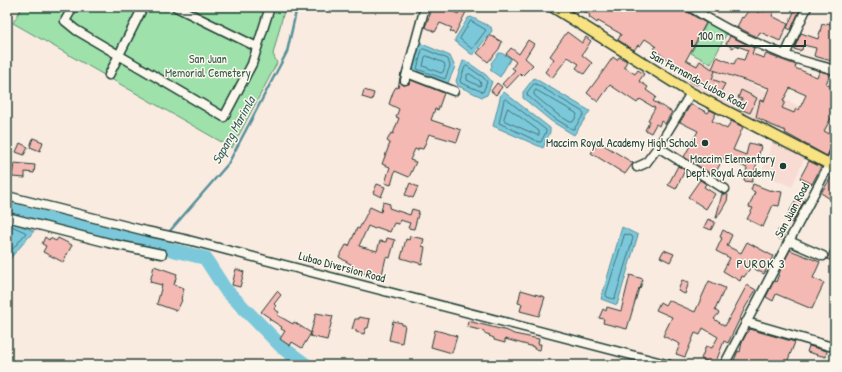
<svg xmlns="http://www.w3.org/2000/svg" width="842" height="372" font-family="'Patrick Hand',sans-serif">
<rect width="100%" height="100%" fill="#faebe1"/>
<filter id="ink" filterUnits="userSpaceOnUse"><feTurbulence type="fractalNoise" baseFrequency=".025" numOctaves="2"/><feDisplacementMap in="SourceGraphic" scale="8" xChannelSelector="R" yChannelSelector="G"/><feConvolveMatrix kernelMatrix="1 2 1 2 8 2 1 2 1" color-interpolation-filters="sRGB"/></filter>
<g filter="url(#ink)">
<g fill="#f8dcd3">
<polygon points="698,59 835,123 835,144 833,150 821,144 816,154 684,84"/>
<polygon points="773,141 805,157 792,187 761,174"/>
</g>
<g fill="#9ee1ab" stroke="#5e8f70">
<polygon points="22,7 285,7 273,54 277,63 232,148 13,23"/>
<polygon points="708,21 728,31 711,64 691,53"/>
</g>
<g fill="#7bc8db" stroke="#569098">
<polygon points="471,17 491,27 492,31 474,54 471,54 455,41 455,39 468,18"/>
<polygon points="420,43 450,56 455,67 448,83 445,84 413,72 412,70"/>
<polygon points="499,53 501,53 511,58 500,77 490,70 492,66 491,63"/>
<polygon points="463,61 466,61 486,75 492,82 487,95 482,97 458,86 456,81"/>
<polygon points="534,78 590,111 574,135 551,121 523,98 523,92"/>
<polygon points="504,92 550,128 550,132 543,148 493,126 501,94"/>
<polygon points="7,220 34,231 7,262"/>
<polygon points="622,227 638,235 617,305 601,299"/>
</g>
<g fill="none" stroke-linecap="round" stroke-linejoin="round">
<g stroke="#447577" stroke-width="1">
<polygon points="471,21 486,30 472,49 460,39"/>
<polygon points="424,49 448,59 450,66 445,79 417,69 422,50"/>
<polygon points="427,56 444,63 445,66 443,72 441,73 423,66 425,57"/>
<polygon points="467,66 483,77 487,82 483,92 461,83 460,80 465,67"/>
<polygon points="470,74 480,81 481,85 479,86 467,80 467,75"/>
<polygon points="534,84 536,84 583,112 584,114 574,129 572,129 554,118 528,96 527,93"/>
<polygon points="536,90 576,113 577,115 573,122 570,122 557,114 534,95 534,93"/>
<polygon points="506,99 546,130 546,132 541,142 539,142 499,123 504,100"/>
<polygon points="508,108 539,131 539,135 537,135 505,121 504,119"/>
<polyline points="7,224 25,232 26,233 7,256"/>
<polygon points="625,234 632,236 633,238 615,298 613,299 607,297 606,295"/>
</g>
<polyline stroke="#569098" stroke-width="2.5" points="156,247 228,164 287,52 297,7"/>
<polyline stroke="#7bc8db" stroke-width="14" points="7,209 205,258 225,289 283,348 306,365"/>
</g>
<g fill="#f5b9b3" stroke="#1f3d34" fill-rule="evenodd">
<polygon points="433,7 442,7 458,14 460,11 466,12 455,34 450,31 452,28 440,23 435,32 425,27"/>
<path d="M574 7H679L706 23 686 60 697 66 700 61 712 69 717 57 734 64 737 58 744 60 748 50 735 45 733 48 726 44 730 36 754 48 752 54 764 58 766 54 796 65 795 68 817 77 820 71 830 74 826 84 832 87 831 89 835 91V111L824 131 835 137V140L827 156 785 133 786 131 766 123V122L756 117 760 100 764 101 769 88 713 70 715 71 712 79 725 84 719 95 712 92 713 90 700 82 697 85 690 81 691 79 689 77 691 73 680 67 679 68 672 65 673 63 657 52V51L654 49 656 46 645 39 640 46 638 45 634 50 618 40 621 34 598 21 597 23 589 17 590 15 580 9 577 14 571 11ZM790 88 806 95 799 110 796 109 794 113 782 108 785 102 783 101Z"/>
<polygon points="751,7 759,13 761,10 764,12 766,7 776,7 772,16 788,24 780,41 760,32 757,37 737,27 742,17 743,18"/>
<polygon points="796,7 800,9 791,30 787,28"/>
<polygon points="827,23 835,26 832,39 835,40 835,62 814,56 816,48 803,45 802,50 800,50 800,51 794,49 801,33 818,39 822,24 826,25"/>
<polygon points="567,32 582,43 586,37 591,41 582,55 592,63 584,74 576,68 579,64 568,57 552,78 545,72 554,59 550,56"/>
<polygon points="490,35 502,42 499,49 488,62 477,53 485,44"/>
<polygon points="528,40 534,44 525,58 533,65 522,76 520,74 507,88 502,84 515,70 512,68 516,62 506,54 511,48 519,54"/>
<polygon points="613,57 617,60 619,57 627,61 624,67 635,74 638,70 644,74 639,81 648,87 646,90 656,97 653,101 672,112 665,124 661,121 659,126 656,124 651,133 645,130 650,121 648,120 655,108 640,99 637,103 610,85 598,102 587,93 604,70"/>
<polygon points="401,73 400,81 403,85 409,84 411,80 444,93 438,110 435,109 431,120 461,130 457,142 429,134 423,149 418,148 418,150 415,149 410,160 416,162 409,177 395,171 391,185 385,183 390,167 382,164 390,143 387,141 391,133 393,134 399,118 396,117 399,109 389,104 393,92 396,87 398,88"/>
<polygon points="497,83 502,87 496,95 491,91"/>
<polygon points="364,90 374,93 372,100 362,97"/>
<polygon points="741,90 757,98 750,113 738,108 742,99 738,98"/>
<polygon points="691,104 708,113 710,110 716,113 712,121 727,129 731,121 743,127 733,150 746,155 749,143 761,146 752,182 744,181 747,168 723,158 714,176 684,157 698,131 680,122"/>
<polygon points="33,138 43,142 40,151 30,147"/>
<polygon points="599,142 633,163 625,174 591,153"/>
<polygon points="20,143 28,147 24,155 16,152"/>
<polygon points="809,161 821,167 812,184 800,178"/>
<polygon points="14,163 35,165 34,173 25,172 25,178 12,177"/>
<polygon points="678,166 685,170 676,189 668,185"/>
<polygon points="834,173 835,173 835,202 821,193"/>
<polygon points="700,180 706,184 704,187 715,194 706,209 688,197"/>
<polygon points="410,183 418,187 413,198 405,195"/>
<polygon points="377,184 385,187 381,197 373,193"/>
<polygon points="753,184 771,191 771,190 782,192 779,206 773,205 763,227 747,219 753,208 749,207 755,192 751,190"/>
<polygon points="722,194 728,195 727,201 717,218 716,218"/>
<polygon points="798,197 804,201 792,223 785,219"/>
<polygon points="383,202 390,204 389,208 410,215 412,209 419,211 414,229 408,228 410,223 400,220 399,224 394,223 390,232 376,227 375,229 368,226 359,246 377,251 380,241 386,242 387,238 395,240 390,258 386,257 381,279 351,269 352,265 339,257 346,245 349,246 357,228 359,229 370,207 381,212"/>
<polygon points="708,219 715,222 711,230 704,227"/>
<polygon points="779,229 785,233 781,240 775,236"/>
<polygon points="723,230 732,235 727,246 741,253 747,242 773,256 764,274 751,267 744,277 742,276 740,281 723,271 730,258 716,251 722,238 720,237"/>
<polygon points="410,236 424,239 422,246 425,247 422,264 401,258 406,239 409,240"/>
<polygon points="45,237 49,240 50,238 56,241 58,238 72,245 63,262 43,252 46,246 42,244"/>
<polygon points="831,249 835,250 835,262 827,259"/>
<polygon points="664,250 674,254 670,262 660,257"/>
<polygon points="790,250 820,262 813,278 824,283 812,309 776,294 773,301 766,297 774,281 776,282 782,266"/>
<polygon points="154,266 177,274 174,285 184,288 181,299 182,300 177,311 157,304 162,285 150,282"/>
<polygon points="236,269 244,272 240,287 232,285"/>
<polygon points="630,275 643,279 640,289 639,288 627,329 603,323 604,319 599,318 603,309 606,311 607,307 621,311"/>
<polygon points="682,280 689,282 685,294 678,291"/>
<polygon points="709,281 725,288 715,310 719,313 714,319 725,326 747,285 756,290 746,306 728,343 724,341 715,364 701,359 706,346 712,348 718,337 703,328 700,335 695,333 685,357 676,354 680,344 663,336 672,317 656,310 660,302 665,305 668,300 695,312"/>
<polygon points="521,290 545,297 539,316 520,311 522,304 518,303"/>
<polygon points="277,291 281,295 274,304 276,306 274,309 279,312 277,315 293,324 294,322 311,333 302,348 292,342 290,346 280,339 285,331 281,329 282,327 274,322 269,319 270,318 261,312"/>
<polygon points="316,313 333,316 327,340 310,336"/>
<polygon points="359,317 370,319 368,328 366,328 364,334 356,332 356,330 352,329 355,319 359,319"/>
<polygon points="393,321 402,323 402,325 405,325 402,343 389,340"/>
<polygon points="468,321 508,331 514,334 539,339 538,344 541,344 540,350 534,349 534,347 505,339 505,343 494,340 494,338 489,336 490,335 484,333 484,331 467,327"/>
<polygon points="749,329 795,342 786,365 732,365 738,351 740,352 742,342"/>
<polygon points="435,330 457,336 452,353 431,347"/>
<polygon points="809,346 827,351 826,357 807,352"/>
</g>
<g fill="none" stroke-linecap="round" stroke-linejoin="round">
<g stroke="#1f3d34" stroke-width="11">
<g id="minor">
<polyline points="73,7 65,21 76,30 224,117 252,64 270,7"/>
<polyline points="176,7 257,47"/>
<polyline points="464,7 470,7"/>
<path d="M690 7C719 26 752 42 785 55 801 61 818 65 835 70"/>
<polyline points="785,55 807,7"/>
<polyline points="407,73 454,91"/>
<polyline points="109,75 143,7"/>
<polyline points="405,80 425,7"/>
<polyline points="658,147 725,189"/>
<polyline points="637,167 646,163 658,147 691,93"/>
<polyline points="7,196 146,231 188,240 670,365"/>
<polyline points="7,217 113,244 162,254"/>
<polyline points="789,241 823,256"/>
<polyline points="746,322 829,346"/>
<polyline points="724,365 829,165 835,151"/>
</g>
</g>
<g stroke="#1f3d34" stroke-width="13">
<polyline id="major" points="553,7 691,93 835,167"/>
</g>
<use href="#minor" stroke="#fbf7ec" stroke-width="8"/>
<use href="#major" stroke="#f8e281" stroke-width="10"/>
</g>
</g>
<g fill="#1f3d34" stroke="#fbf7ec" stroke-width="1.5">
<circle cx="705" cy="143" r="4"/>
<circle cx="783" cy="166" r="4"/>
</g>
<g text-anchor="middle" stroke-width="3" stroke-linejoin="round" paint-order="stroke">
<g font-size="12" fill="#385e4c" stroke="#fbf7ec">
<text x="208" y="63">San Juan<tspan x="208" dy="14">Memorial Cemetery</tspan></text>
</g>
<g font-size="12" fill="#1f3d34" stroke="#fbf7ec">
<text transform="translate(698 80) rotate(29)" y="4">San Fernando-Lubao Road</text>
<text transform="translate(792 210) rotate(-62)" y="4">San Juan Road</text>
<text transform="translate(342 267) rotate(15)" y="4">Lubao Diversion Road</text>
</g>
<g font-size="12" fill="#1f3d34" stroke="#fbf7ec" text-anchor="end">
<text x="697" y="147">Maccim Royal Academy High School</text>
<text x="775" y="163">Maccim Elementary<tspan x="775" dy="14">Dept. Royal Academy</tspan></text>
</g>
<g font-size="13" font-style="italic" fill="#36605e" stroke="#fbf7ec">
<text transform="translate(233 130) rotate(-61)" y="5">Sapang Marimla</text>
</g>
<g font-size="13" letter-spacing="1" fill="#1f3d34" stroke="#fbf7ec">
<text x="761" y="268">PUROK 3</text>
</g>
</g>
<rect width="842" height="372" fill="none" stroke="#fbf7ec" stroke-width="24"/>
<rect x="12" y="12" width="818" height="348" fill="none" stroke="#1f3d34" stroke-width="1.5" filter="url(#ink)"/>
<path d="M692 40v6h113v-6" fill="none" stroke="#1f3d34" stroke-width="2"/>
<text x="698" y="40" font-size="12" fill="#1f3d34" stroke="#fbf7ec" stroke-width="3" paint-order="stroke">100 m</text>
</svg>
